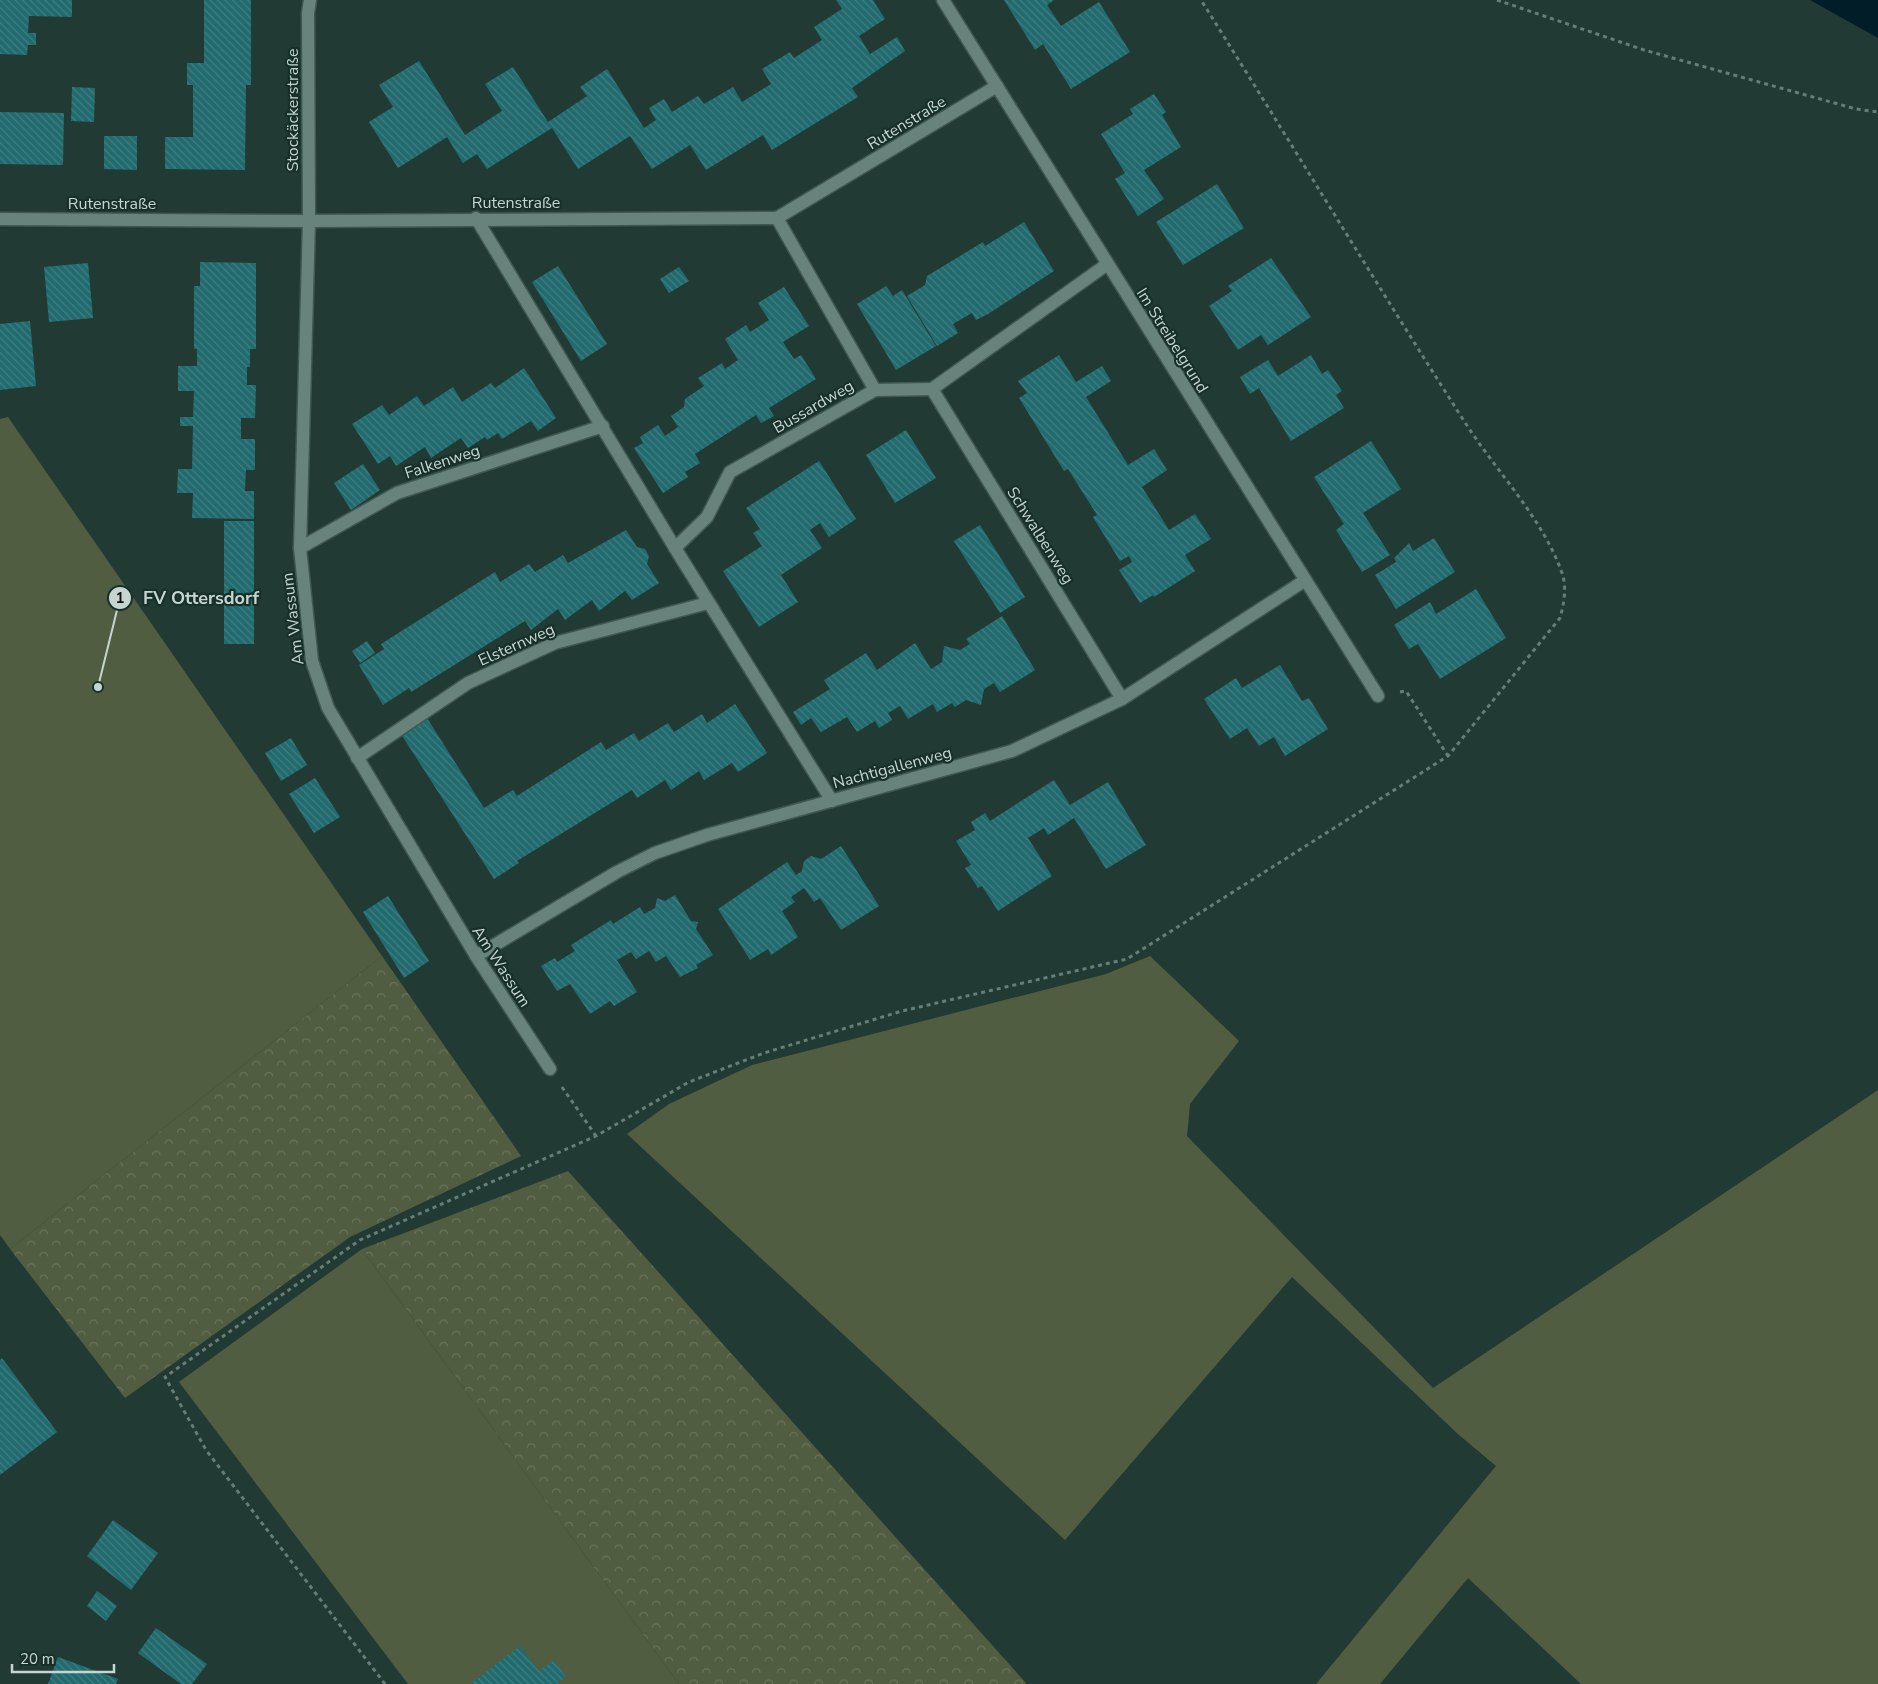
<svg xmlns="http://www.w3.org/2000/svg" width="1878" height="1684" font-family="'Nunito Sans',sans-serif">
<defs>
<pattern id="forest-crowns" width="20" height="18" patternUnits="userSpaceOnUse" patternTransform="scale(1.25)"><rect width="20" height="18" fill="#515d41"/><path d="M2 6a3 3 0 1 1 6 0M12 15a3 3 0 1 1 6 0" fill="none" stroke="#69735b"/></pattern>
<pattern id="building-back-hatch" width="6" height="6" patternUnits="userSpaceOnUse" patternTransform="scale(1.25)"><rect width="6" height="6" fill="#216a6e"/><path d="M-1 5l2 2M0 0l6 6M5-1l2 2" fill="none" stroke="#407e82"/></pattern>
</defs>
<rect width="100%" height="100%" fill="#213b34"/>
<g fill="#515d41">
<polygon points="8,417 382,956 10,1249 0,1235 0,419"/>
<polygon points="1150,956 1239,1041 1190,1104 1187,1136 1433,1388 1878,1090 1878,1684 1581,1684 1468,1578 1380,1684 1316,1684 1496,1466 1459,1435 1292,1277 1065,1540 627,1134 669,1104 752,1065 1106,974"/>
<polygon points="362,1249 679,1684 408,1684 179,1382"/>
</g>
<g fill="url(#forest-crowns)">
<polygon points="382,956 521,1156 350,1237 125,1398 10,1249"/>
<polygon points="568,1171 1026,1683 1025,1684 679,1684 362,1249"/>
</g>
<polygon fill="#001d28" points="1810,0 1878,0 1878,38"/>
<g fill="url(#building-back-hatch)">
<polygon points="0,0 72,0 72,17 29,16 28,33 36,33 36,45 28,45 27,55 0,54"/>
<polygon points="204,0 251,0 251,85 246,85 245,170 165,169 165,137 193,137 193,85 187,85 187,63 204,63"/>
<polygon points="836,0 873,0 885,19 859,36 870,54 897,37 905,51 852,88 858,97 772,150 763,135 706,170 690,145 652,169 630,136 578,169 552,128 487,169 477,154 463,163 447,137 398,168 369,122 393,107 379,85 419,61 465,135 502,111 485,84 513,67 548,122 587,96 580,87 607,69 644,128 656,120 649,108 664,99 672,112 698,96 704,104 733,87 742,102 771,84 762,69 790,52 794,58 822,40 814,27 842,9"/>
<polygon points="1004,0 1054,0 1047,5 1061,26 1099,2 1130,52 1071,89 1043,44 1035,50"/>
<polygon points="72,87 95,88 94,122 71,121"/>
<polygon points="1154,94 1166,112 1162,115 1181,147 1144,170 1164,199 1138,216 1115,179 1125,173 1101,134 1133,114 1130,109"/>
<polygon points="0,112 64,113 63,165 0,164"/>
<polygon points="104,136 137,136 137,170 104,169"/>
<polygon points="1217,184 1244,228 1183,265 1156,222"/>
<polygon points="1024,222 1054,271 988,314 976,320 972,313 953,324 958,333 937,346 907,296 925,285 927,276 983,242 985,246"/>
<polygon points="1271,258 1311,317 1268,345 1261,335 1238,350 1209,306 1232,291 1228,286"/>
<polygon points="200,262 256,263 256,349 250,349 250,367 247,367 247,385 256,385 255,418 241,418 241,439 255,439 255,470 246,470 245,491 254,491 254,519 192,518 193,493 177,493 178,469 192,469 193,426 180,426 180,417 193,417 194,391 178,391 178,366 197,366 197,349 194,349 194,286 200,286"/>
<polygon points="88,263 93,318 49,322 44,267"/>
<polygon points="558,266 607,344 581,361 532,282"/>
<polygon points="679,267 689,281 669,293 660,279"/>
<polygon points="886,286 893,296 902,290 936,346 896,370 857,304"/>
<polygon points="784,287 809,326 783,342 794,359 801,355 816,379 769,408 774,416 761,423 756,415 695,454 700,463 685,472 688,477 663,493 634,448 643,443 640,437 658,425 665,436 678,427 671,416 684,407 685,399 704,386 698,378 722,363 725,369 738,360 725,339 746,325 750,332 769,320 758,303"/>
<polygon points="30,321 36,386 0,390 0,324"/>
<polygon points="1059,355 1076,382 1102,366 1111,381 1086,397 1128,465 1154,449 1167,470 1142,487 1169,530 1195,514 1211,539 1185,555 1195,571 1154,597 1153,595 1140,603 1119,570 1132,562 1129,556 1120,561 1093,517 1097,515 1068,469 1064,471 1019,398 1027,393 1018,381"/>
<polygon points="1311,355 1322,374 1328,370 1342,391 1336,395 1344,408 1291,441 1259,388 1250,394 1240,377 1268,360 1278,376"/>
<polygon points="524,368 556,418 538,431 531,421 502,439 498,433 487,440 485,437 468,448 461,438 431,458 425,447 396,466 390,456 378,464 352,424 382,405 389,415 417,396 424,406 453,387 462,402 491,383 495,388"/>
<polygon points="906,430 936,478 895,503 866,455"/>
<polygon points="1371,441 1401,489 1363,513 1390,555 1362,572 1336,530 1344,524 1314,477"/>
<polygon points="819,461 856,519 829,537 820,523 810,530 822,548 781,575 798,602 759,627 723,571 762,546 753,533 760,529 746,508"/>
<polygon points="363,464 380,490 351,510 334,483"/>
<rect x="224" y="521" width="30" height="123"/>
<polygon points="980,525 1025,597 1000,613 954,541"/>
<polygon points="626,530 637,547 645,549 649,556 647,564 659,583 632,600 625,591 599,611 592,600 565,620 558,609 531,630 525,621 411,692 409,688 383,705 359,665 384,649 381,644 495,572 500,582 529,564 535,572 563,555 568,563"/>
<polygon points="1434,538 1455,572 1396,609 1375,575 1396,562 1394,558 1409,543 1413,551"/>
<polygon points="1476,589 1506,638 1440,679 1418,644 1409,649 1394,625 1430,602 1436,614"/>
<polygon points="1002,616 1035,670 1000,692 994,683 984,689 981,705 966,700 955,707 952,703 937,712 933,704 908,719 900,706 888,713 892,720 879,728 875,721 857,732 847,717 821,732 811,718 801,725 793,712 830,689 824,680 866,653 877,670 915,643 931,669 942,662 944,646 960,650 970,644 966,639"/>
<polygon points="367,641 375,653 360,663 352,651"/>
<polygon points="1280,665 1302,701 1309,698 1328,729 1285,756 1274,737 1259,746 1247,728 1230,739 1204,699 1236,678 1242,688"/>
<polygon points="735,704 767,753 738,772 732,763 704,780 699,771 671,790 665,780 637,798 632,790 517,861 519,863 494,879 401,734 427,718 484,808 513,790 517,796 601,742 606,750 634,733 639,741 668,723 674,732 702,714 707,723"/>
<polygon points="291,738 307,765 281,781 265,753"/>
<polygon points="315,778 340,817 314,833 289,794"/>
<polygon points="1054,780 1070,805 1108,782 1146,845 1106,869 1074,818 1048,835 1044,828 1028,838 1052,876 998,911 982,886 978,888 965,868 971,865 956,841 975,830 971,822 985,813 990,821"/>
<polygon points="841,846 879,906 841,930 820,898 814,902 804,888 791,897 795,902 782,911 798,937 771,955 768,949 750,960 718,909 787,862 796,875 802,871 804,861 811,856 821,859"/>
<polygon points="675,895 691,921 698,922 696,929 713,955 696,965 698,968 680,977 666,956 656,962 649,951 636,959 631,952 617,960 637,992 614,1006 610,1001 590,1014 570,984 557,991 541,966 555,958 557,962 575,951 571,945 611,920 613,924 640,907 644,914 655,908 657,898 665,901"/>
<polygon points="388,896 429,961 404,978 363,912"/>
<polygon points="2,1358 57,1432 0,1475 0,1360"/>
<polygon points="113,1520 158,1553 131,1590 87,1556"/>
<polygon points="97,1591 117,1606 106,1621 87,1606"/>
<polygon points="156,1628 207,1664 192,1684 181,1684 138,1653"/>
<polygon points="520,1646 539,1671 554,1660 566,1677 557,1684 470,1684"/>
<polygon points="58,1657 118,1679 116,1684 48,1684"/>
</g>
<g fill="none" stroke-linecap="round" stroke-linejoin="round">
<g stroke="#405852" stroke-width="15">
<g id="minor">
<polyline points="310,0 308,13 309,221 300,548 312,661 328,708 476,956 550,1069"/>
<polyline points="943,0 1378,696"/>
<polyline points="476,218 675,548"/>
<polyline points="777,218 875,390 730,472 707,517 675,548 832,801"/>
<polyline points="0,219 309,221 777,218 997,86"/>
<polyline points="1106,265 932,389 1122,699"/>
<polyline points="875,390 932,389"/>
<polyline points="300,548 397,493 603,426"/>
<polyline points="357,758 468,683 555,643 708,603"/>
<polyline points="476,956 617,872 655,853 707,835 1012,751 1122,699 1304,581"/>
</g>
</g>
<g stroke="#677d77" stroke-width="3" stroke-dasharray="4 4" stroke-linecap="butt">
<polyline points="1497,0 1644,50 1856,109 1878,112"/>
<polyline points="1400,692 1406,691 1448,756"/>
<polyline points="562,1087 596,1136"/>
<path d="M385 1684 206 1450 165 1377 360 1240 596 1136 689 1082 764 1053 902 1011 1127 959 1448 756 1560 618C1564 604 1567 587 1562 573 1543 519 1497 472 1466 424 1376 284 1290 141 1201 0"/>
</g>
<use href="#minor" stroke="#68837b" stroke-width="12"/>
</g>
<g text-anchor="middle" stroke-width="4.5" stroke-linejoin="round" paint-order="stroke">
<g font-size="16" fill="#c6d5d0" stroke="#17302a">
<text transform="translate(292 110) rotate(-90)" y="6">Stockäckerstraße</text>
<text transform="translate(906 122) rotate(-31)" y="6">Rutenstraße</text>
<text x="516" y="208">Rutenstraße</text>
<text x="112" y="209">Rutenstraße</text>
<text transform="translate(1173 340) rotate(58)" y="6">Im Streibelgrund</text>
<text transform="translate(813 406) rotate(-30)" y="6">Bussardweg</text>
<text transform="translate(442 461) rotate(-18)" y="6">Falkenweg</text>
<text transform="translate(1041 535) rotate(58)" y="6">Schwalbenweg</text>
<text transform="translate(292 619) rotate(-97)" y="6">Am Wassum</text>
<text transform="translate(516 644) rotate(-24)" y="6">Elsternweg</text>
<text transform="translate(892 767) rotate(-15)" y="6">Nachtigallenweg</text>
<text transform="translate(502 966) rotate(57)" y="6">Am Wassum</text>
</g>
</g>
<path fill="none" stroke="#c6d5d0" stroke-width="2" d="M98 687L120 598"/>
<g fill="#c6d5d0" stroke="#17302a" stroke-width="2">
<circle cx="98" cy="687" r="5"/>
<circle cx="120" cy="598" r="12"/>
</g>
<g font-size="15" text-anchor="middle" font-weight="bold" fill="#111">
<text x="120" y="603">1</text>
</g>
<g font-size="18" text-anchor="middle" font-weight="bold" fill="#c6d5d0" stroke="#17302a" stroke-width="4.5" stroke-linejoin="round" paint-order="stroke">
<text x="201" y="604">FV Ottersdorf</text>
</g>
<path d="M12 1664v8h102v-8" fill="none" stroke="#c6d5d0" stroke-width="2.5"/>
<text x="20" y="1664" font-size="15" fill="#c6d5d0" stroke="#17302a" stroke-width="4" paint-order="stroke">20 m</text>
</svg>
